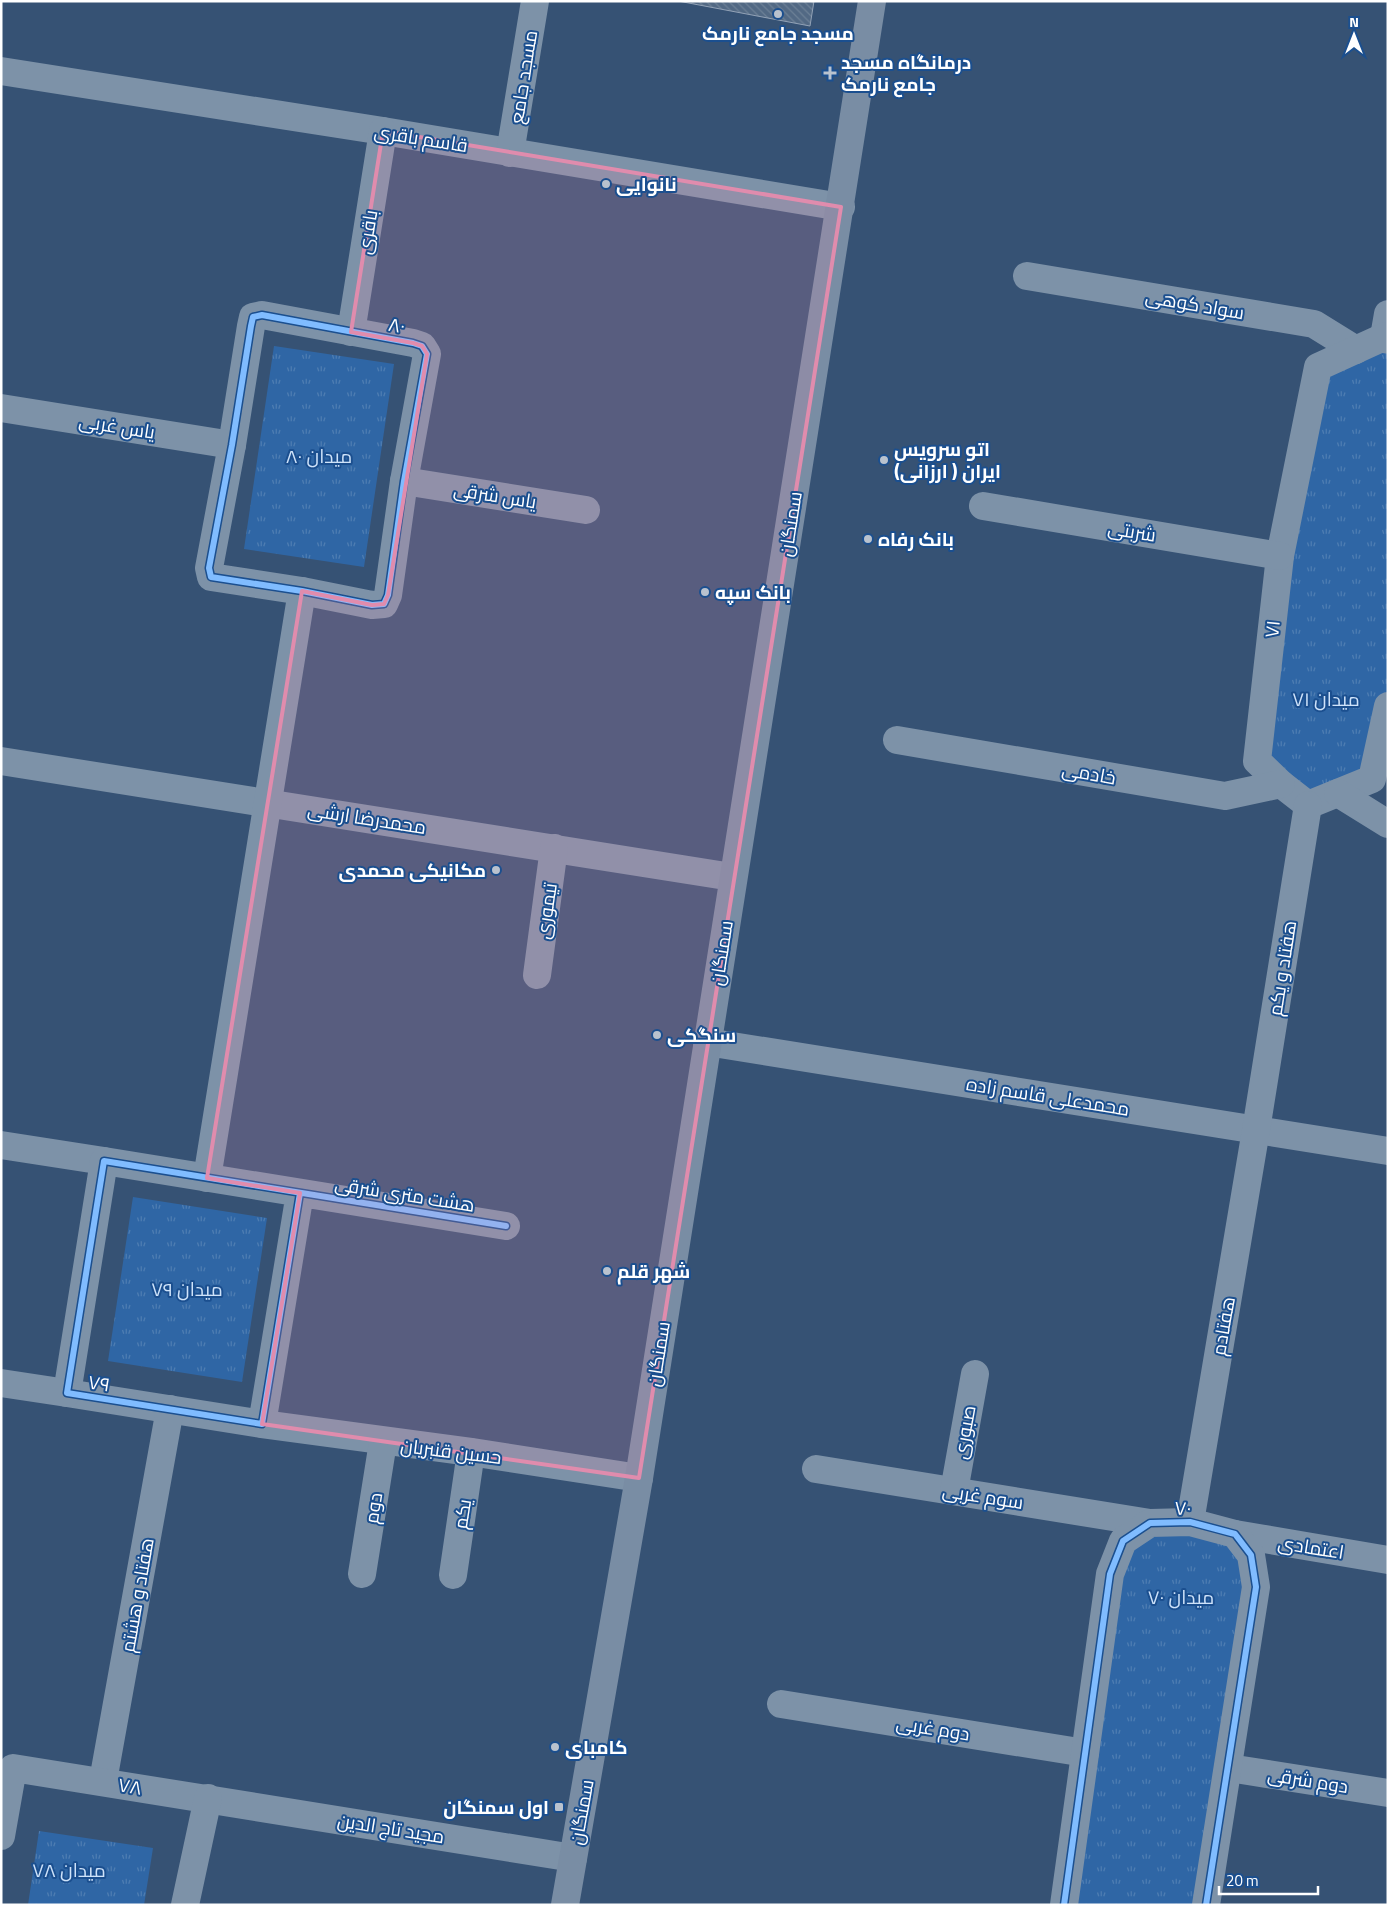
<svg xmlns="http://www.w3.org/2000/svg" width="1389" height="1906" font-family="'Titillium Web',Cairo,sans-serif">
<defs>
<pattern id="park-tufts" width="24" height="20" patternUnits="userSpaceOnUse" patternTransform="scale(1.25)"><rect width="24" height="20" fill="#2f66a5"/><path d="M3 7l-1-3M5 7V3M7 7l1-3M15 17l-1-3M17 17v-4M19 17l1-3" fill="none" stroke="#4e7db2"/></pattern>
<pattern id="building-back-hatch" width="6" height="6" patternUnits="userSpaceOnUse" patternTransform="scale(1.25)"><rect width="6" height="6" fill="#526984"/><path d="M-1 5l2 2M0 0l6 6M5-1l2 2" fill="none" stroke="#6c8096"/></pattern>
</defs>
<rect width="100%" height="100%" fill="#365274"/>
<g fill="url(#park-tufts)">
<polygon points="1388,340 1388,706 1372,779 1308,805 1257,761 1318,367"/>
<polygon points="274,346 394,364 364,567 244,549"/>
<polygon points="133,1197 267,1218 242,1382 108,1361"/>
<polygon points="1191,1522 1251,1555 1206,1905 1064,1905 1123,1541"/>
<polygon points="39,1831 153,1848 144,1905 28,1905"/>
</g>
<polygon fill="url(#building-back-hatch)" stroke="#92a2b6" points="678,1 814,1 810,26"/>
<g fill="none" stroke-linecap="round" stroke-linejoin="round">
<g stroke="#7d92a8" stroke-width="28">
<polyline points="1,71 383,131 841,207"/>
<polyline points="510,153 535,1"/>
<polyline points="1027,276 1314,324 1356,350"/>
<polygon points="262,315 413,343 422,346 427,354 404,481 388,595 384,604 372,605 302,591 211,577 209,568 232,445 251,326 253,317"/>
<polyline points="351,332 383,131"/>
<polyline points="1384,337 1388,314"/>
<polyline points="1388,340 1384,337 1318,367 1280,556 1257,761 1281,784 1308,805 1372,779 1388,706"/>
<polyline points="1,408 232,445"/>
<polyline points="404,481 586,510"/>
<polyline points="983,506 1280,556"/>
<polyline points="897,740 1225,796 1281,784"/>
<polyline points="1,761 732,877"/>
<polyline points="1338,793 1388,824"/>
<polyline points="537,975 554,848"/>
<polyline points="707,1042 1388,1151"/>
<polyline points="1,1145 104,1161"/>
<polyline points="207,1178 302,591"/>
<polyline points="300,1193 262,1424 67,1393 104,1161 506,1226"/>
<polyline points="1,1383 67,1393"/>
<polyline points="262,1424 471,1452 639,1478"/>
<polyline points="816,1469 1150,1523"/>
<polyline points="954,1491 975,1374"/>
<polyline points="1190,1522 1256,1130 1308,805"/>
<polyline points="1235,1534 1388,1560"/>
<polyline points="362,1574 383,1442"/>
<polyline points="453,1575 471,1452"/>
<polyline points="781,1704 1085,1753"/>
<polyline points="1229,1768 1388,1793"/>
<polyline points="103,1781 170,1409"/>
<polyline points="1,1836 13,1768 573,1858"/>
<polyline points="185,1905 208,1798"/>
<polyline points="1064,1905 1110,1574 1123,1541 1150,1523 1190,1522 1235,1534 1251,1555 1256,1587 1206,1905"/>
</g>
<polyline stroke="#798da4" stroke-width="28" points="565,1905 639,1478 872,1"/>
<g stroke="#1b4f8f" stroke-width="9">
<g id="cycleway">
<polygon points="262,315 413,343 422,346 427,354 404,481 388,595 384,604 372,605 302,591 211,577 209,568 232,445 251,326 253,317"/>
<polyline points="300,1193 262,1424 67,1393 104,1161 506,1226"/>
<polyline points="1064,1905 1110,1574 1123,1541 1150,1523 1190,1522 1235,1534 1251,1555 1256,1587 1206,1905"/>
</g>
</g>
<use href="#cycleway" stroke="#80bcff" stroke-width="6"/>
</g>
<path fill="#e08cad" fill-opacity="0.2" stroke="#e08cad" stroke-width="4" stroke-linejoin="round" d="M383 131 841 207 639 1478 262 1424 300 1193 207 1178 302 591 372 605 384 604 388 595 427 354 422 346 413 343 351 332Z"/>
<g fill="#b9c2ce" stroke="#1b4f8f" stroke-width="2">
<circle cx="778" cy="14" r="5"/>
<path d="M827.5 65.5h5v5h5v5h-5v5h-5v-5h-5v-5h5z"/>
<circle cx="606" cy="184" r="5"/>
<circle cx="884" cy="460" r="5"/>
<circle cx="868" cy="539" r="5"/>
<circle cx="705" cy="592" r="5"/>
<circle cx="496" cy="870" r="5"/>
<circle cx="657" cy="1035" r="5"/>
<circle cx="607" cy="1271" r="5"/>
<circle cx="555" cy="1747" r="5"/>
<rect x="554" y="1802" width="10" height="10" rx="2.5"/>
</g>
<g text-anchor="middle" stroke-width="4" stroke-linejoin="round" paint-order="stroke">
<g font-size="19" font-weight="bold" fill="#fff" stroke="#1b4f8f" text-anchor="start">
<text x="778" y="40" text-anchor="middle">مسجد جامع نارمک</text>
<text x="841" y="69">درمانگاه مسجد<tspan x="841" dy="22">جامع نارمک</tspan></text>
<text x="616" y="191">نانوایی</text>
<text x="894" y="456">اتو سرویس<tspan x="894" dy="22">ایران ( ارزانی)</tspan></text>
<text x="878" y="546">بانک رفاه</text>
<text x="715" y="599">بانک سپه</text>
<text x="486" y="877" text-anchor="end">مکانیکی محمدی</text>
<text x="667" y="1042">سنگکی</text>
<text x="617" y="1278">شهر قلم</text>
<text x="565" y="1754">کامبای</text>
<text x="549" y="1814" text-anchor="end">اول سمنگان</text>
</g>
<g font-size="19" fill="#fff" stroke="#1b4f8f">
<text transform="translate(523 77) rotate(-81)" y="7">مسجد جامع</text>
<text transform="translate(421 138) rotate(9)" y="7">قاسم باقری</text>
<text transform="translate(367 232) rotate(-81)" y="7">باقری</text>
<text transform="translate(1195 304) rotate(10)" y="7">سواد کوهی</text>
<text transform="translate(397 325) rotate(10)" y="7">۸۰</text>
<text transform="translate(117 426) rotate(9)" y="7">یاس غربی</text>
<text transform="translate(495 495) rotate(9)" y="7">یاس شرقی</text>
<text transform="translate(790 524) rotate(-81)" y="7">سمنگان</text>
<text transform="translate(1132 531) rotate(9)" y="7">شربتی</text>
<text transform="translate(1272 629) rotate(-84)" y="7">۷۱</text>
<text transform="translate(1089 773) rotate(10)" y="7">خادمی</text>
<text transform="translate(367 818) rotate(9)" y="7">محمدرضا ارشی</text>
<text transform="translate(546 911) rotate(-82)" y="7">تیموری</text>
<text transform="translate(721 953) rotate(-81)" y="7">سمنگان</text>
<text transform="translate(1282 968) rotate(-81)" y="7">هفتاد و یکم</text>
<text transform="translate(1048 1096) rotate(9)" y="7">محمدعلی قاسم زاده</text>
<text transform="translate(405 1194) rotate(9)" y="7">هشت متری شرقی</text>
<text transform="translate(1223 1326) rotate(-80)" y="7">هفتادم</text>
<text transform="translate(658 1354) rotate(-81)" y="7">سمنگان</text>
<text transform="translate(99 1383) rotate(9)" y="7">۷۹</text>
<text transform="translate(964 1432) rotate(-80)" y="7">صبوری</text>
<text transform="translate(451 1451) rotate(7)" y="7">حسین قنبریان</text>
<text transform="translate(983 1496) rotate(9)" y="7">سوم غربی</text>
<text transform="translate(373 1508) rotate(-81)" y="7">دوم</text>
<text transform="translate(1183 1508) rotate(3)" y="7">۷۰</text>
<text transform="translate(462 1514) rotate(-81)" y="7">یکم</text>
<text transform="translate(1311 1547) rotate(9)" y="7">اعتمادی</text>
<text transform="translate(137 1595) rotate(-80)" y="7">هفتاد و هشتم</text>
<text transform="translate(933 1728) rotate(9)" y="7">دوم غربی</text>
<text transform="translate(1308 1780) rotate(9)" y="7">دوم شرقی</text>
<text transform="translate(130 1786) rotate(9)" y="7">۷۸</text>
<text transform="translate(581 1812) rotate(-80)" y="7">سمنگان</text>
<text transform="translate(391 1828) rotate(9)" y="7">مجید تاج الدین</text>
</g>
<g font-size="19" fill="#cfe3fa" stroke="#1b4f8f">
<text x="319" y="463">میدان ۸۰</text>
<text x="1326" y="706">میدان ۷۱</text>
<text x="187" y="1296">میدان ۷۹</text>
<text x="1181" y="1604">میدان ۷۰</text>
<text x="69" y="1877">میدان ۷۸</text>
</g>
</g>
<rect width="1389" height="1906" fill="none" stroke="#ffffff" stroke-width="5"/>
<g transform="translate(1354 35)" stroke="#1b4f8f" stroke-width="4" paint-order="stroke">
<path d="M0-4L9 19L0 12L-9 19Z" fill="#ffffff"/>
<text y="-8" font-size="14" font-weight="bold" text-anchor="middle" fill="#ffffff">N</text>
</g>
<path d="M1219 1886v8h99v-8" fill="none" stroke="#ffffff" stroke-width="2.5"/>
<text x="1226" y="1886" font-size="15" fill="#ffffff" stroke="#1b4f8f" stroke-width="4" paint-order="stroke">20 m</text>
</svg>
